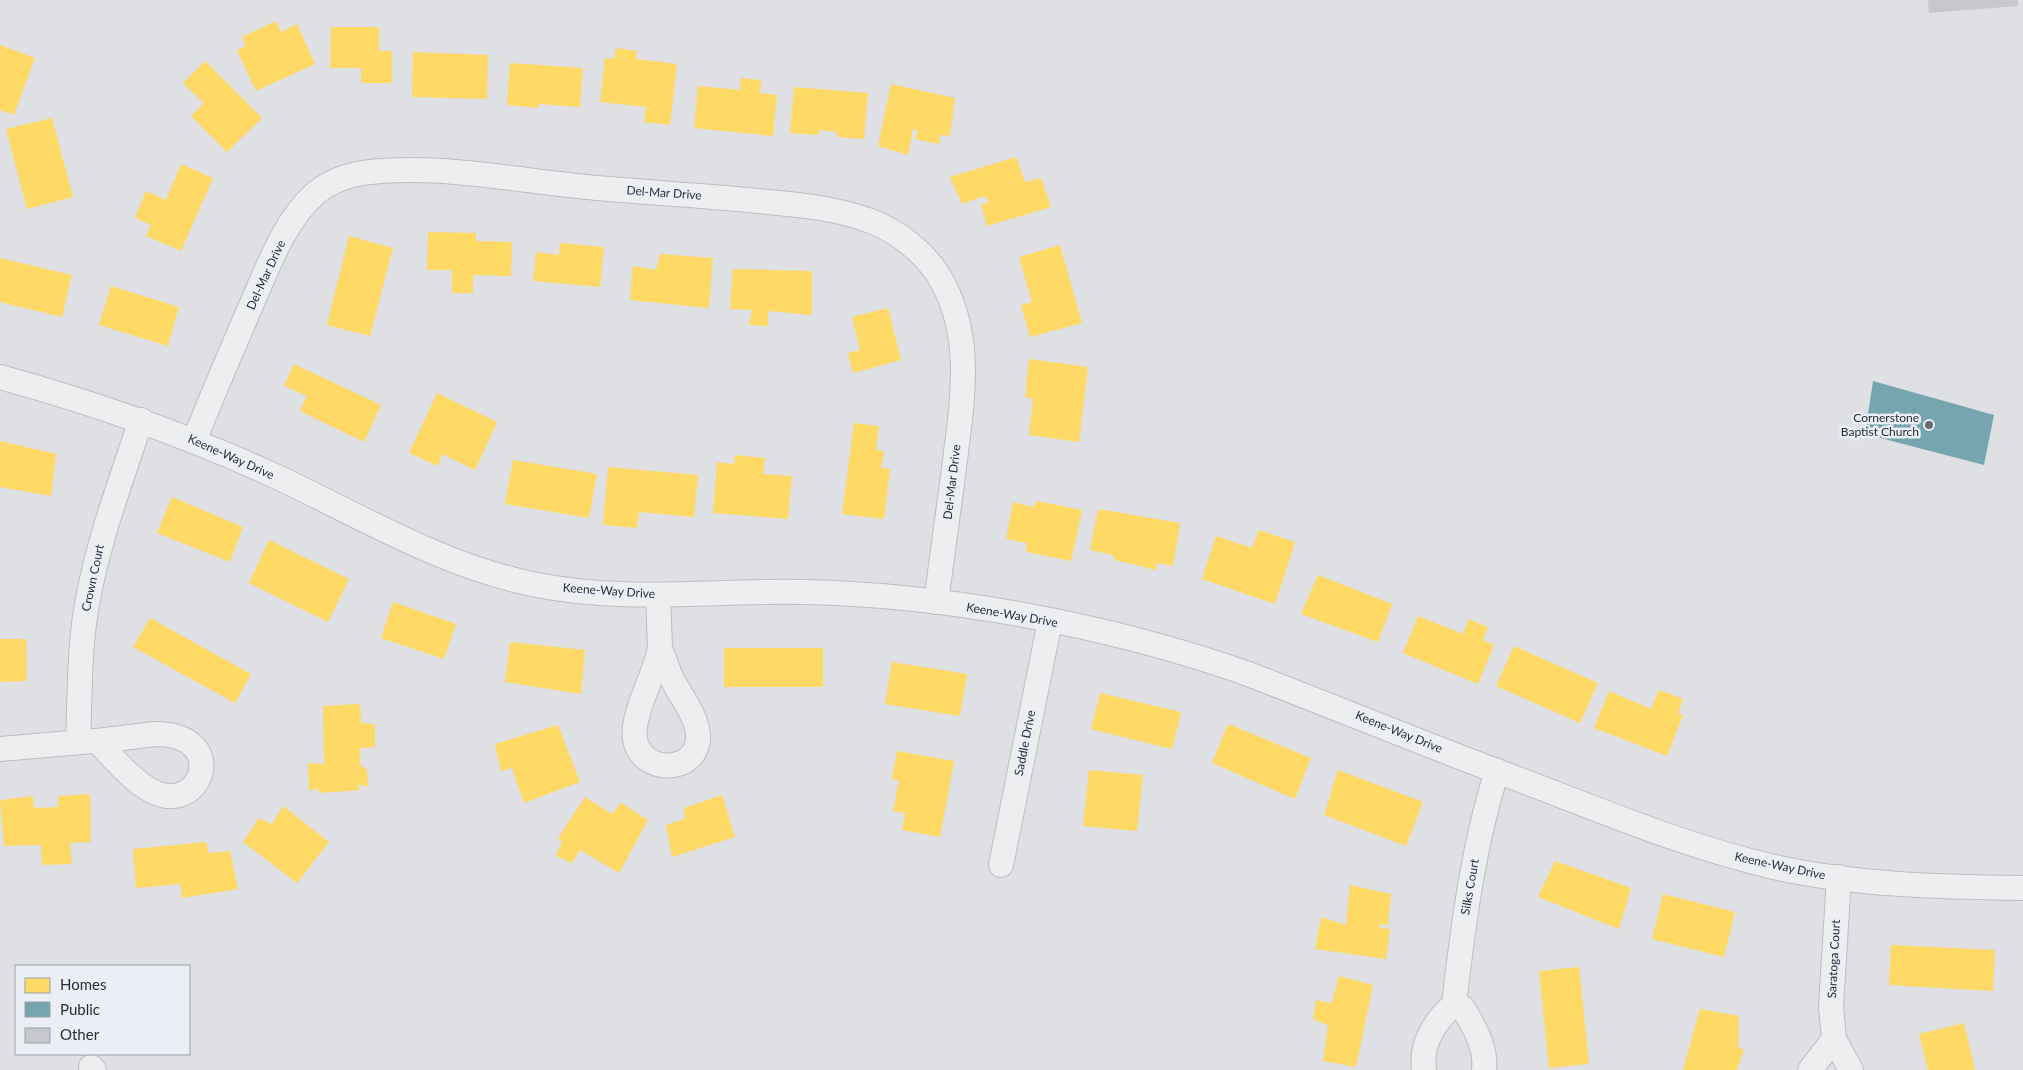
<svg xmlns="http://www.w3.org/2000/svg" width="2023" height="1070" font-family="Lato,sans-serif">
<rect width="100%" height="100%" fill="#dee0e3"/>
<g fill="#ffd966">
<polygon points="276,21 281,32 297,24 315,64 256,91 237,50 246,46 242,37"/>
<polygon points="331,27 379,27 379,51 392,51 392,83 361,83 361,68 330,68"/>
<polygon points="0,45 35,58 14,115 0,110"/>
<polygon points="616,48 637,51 636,59 677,64 670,125 644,122 646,107 600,102 605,58 614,59"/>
<polygon points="413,52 488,55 487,99 412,97"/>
<polygon points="205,61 262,118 227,152 191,116 204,103 183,83"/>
<polygon points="510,63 583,68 580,107 538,104 538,108 507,105"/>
<polygon points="741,78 761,80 760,93 777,95 773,136 694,128 698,86 740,90"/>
<polygon points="891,84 955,98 950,136 940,135 939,144 915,139 918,130 913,129 908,155 878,146"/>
<polygon points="794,87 868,93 864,139 837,137 837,132 819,130 819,135 790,133"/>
<polygon points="52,118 73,197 27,209 6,129"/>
<polygon points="1016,157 1025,182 1041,178 1051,207 987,226 981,205 989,202 985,196 962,204 950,177"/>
<polygon points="181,164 213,178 181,251 146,236 151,225 135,218 146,191 166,200"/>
<polygon points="428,232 476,233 476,241 512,242 511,276 473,275 473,293 452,293 452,270 427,270"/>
<polygon points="349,236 393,248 370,336 327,325"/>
<polygon points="560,243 604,247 600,287 533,281 536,252 559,255"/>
<polygon points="1060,245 1082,323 1030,337 1021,305 1032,302 1019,257"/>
<polygon points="660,254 713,258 709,308 630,300 633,266 656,270"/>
<polygon points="0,258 72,275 62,317 0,302"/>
<polygon points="733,269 812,271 812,315 768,311 768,326 749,325 752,310 730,309"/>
<polygon points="111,286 179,307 168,346 99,325"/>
<polygon points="888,308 901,360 853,373 848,353 860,350 852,317"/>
<polygon points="1029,359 1088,367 1079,442 1029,435 1033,399 1025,397"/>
<polygon points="294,364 381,405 364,442 300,411 307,396 284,386"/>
<polygon points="437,393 497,422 475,470 442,454 438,466 409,453"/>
<polygon points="854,423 879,426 876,450 884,451 881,468 890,469 884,519 842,514"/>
<polygon points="0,441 56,454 51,496 0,487"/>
<polygon points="735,455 765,458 763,474 792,476 788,519 713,513 717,462 734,464"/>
<polygon points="513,460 597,474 589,518 505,504"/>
<polygon points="608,467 698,475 694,517 639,512 637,528 603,525"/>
<polygon points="172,497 243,527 230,562 157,533"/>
<polygon points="1037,501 1082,510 1071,561 1026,552 1027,543 1006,539 1013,502 1033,507"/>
<polygon points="1098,509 1180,523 1173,566 1157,563 1156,570 1115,560 1113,555 1090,550"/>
<polygon points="1259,530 1295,542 1275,604 1202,579 1216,536 1252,548"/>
<polygon points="269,540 349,579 328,622 249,583"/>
<polygon points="1318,575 1392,604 1378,642 1301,614"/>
<polygon points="393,602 456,624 444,659 381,638"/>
<polygon points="1418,616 1463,634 1469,619 1488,627 1483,640 1494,645 1478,684 1403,653"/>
<polygon points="150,618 251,674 235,703 133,647"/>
<polygon points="0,639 26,639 27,681 0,682"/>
<polygon points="510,642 585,650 581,694 505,682"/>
<polygon points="1514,646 1598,683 1580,723 1496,686"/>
<rect x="724" y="648" width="99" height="39"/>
<polygon points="892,662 967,674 960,716 885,704"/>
<polygon points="1659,690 1683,699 1678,713 1683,715 1667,756 1594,728 1609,691 1651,709"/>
<polygon points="1100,693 1181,712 1172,749 1091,729"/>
<polygon points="360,704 361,723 375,724 375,747 360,748 360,765 367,770 368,787 358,784 360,790 319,793 318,788 309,791 308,763 324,764 323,706"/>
<polygon points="1228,724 1311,758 1295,799 1212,763"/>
<polygon points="558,725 580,782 524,803 512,768 501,771 495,744"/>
<polygon points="897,751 954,761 940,837 902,830 905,813 893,811 899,780 892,779"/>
<polygon points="1089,770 1143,775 1137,831 1083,826"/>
<polygon points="1338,770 1423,802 1406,846 1324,815"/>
<polygon points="90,794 91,842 70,843 72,864 42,865 41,845 4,846 0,800 33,796 34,808 58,807 58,796"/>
<polygon points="722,795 735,837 672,857 666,825 685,819 684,808"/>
<polygon points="585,797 612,814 621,803 648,820 619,873 580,850 572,863 556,856 562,841 558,838"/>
<polygon points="283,806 329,842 297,883 243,842 259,818 272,824"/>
<polygon points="206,842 209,853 230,851 238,889 182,898 180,884 136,888 133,849"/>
<polygon points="1555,861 1631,888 1619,929 1538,897"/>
<polygon points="1350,885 1391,894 1388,925 1379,924 1380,928 1390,929 1386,959 1315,949 1321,917 1346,925"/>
<polygon points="1663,894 1735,912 1724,957 1652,939"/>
<polygon points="1891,945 1995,950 1993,991 1889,985"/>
<polygon points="1579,967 1589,1064 1549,1068 1539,971"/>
<polygon points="1339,976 1373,985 1356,1067 1323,1061 1328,1025 1313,1019 1316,1000 1332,1003"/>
<polygon points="1700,1009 1739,1016 1738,1048 1744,1049 1737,1070 1683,1070"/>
<polygon points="1964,1023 1975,1070 1928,1070 1919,1034"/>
</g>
<polygon fill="#76a5af" points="1873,381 1994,415 1984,465 1865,434"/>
<polygon fill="#c6c8cb" points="1928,0 2018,0 2018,6 1929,13"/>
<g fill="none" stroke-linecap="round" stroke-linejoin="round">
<g stroke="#bcbec1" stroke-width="26">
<g id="minor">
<path d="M0 377C95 403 186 435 275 476 359 515 440 565 532 584 622 603 713 590 804 592 949 595 1107 625 1243 672 1329 705 1414 740 1499 772 1591 806 1679 845 1774 867 1855 885 1941 887 2023 888"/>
<path d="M194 441C213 394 233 347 253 301 269 264 286 218 317 192 336 177 359 172 382 171 454 166 526 182 597 188 654 193 711 196 768 202 803 205 840 209 873 222 898 232 922 251 937 273 977 335 961 408 953 476 947 518 942 560 936 602"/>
<polyline points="658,595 660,648"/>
<path d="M660 648C664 658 667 668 671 677 680 696 696 713 698 735 700 774 641 776 635 739 631 715 655 675 660 648Z"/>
<path d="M155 734C232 734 201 819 150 790 130 779 113 757 97 741Z"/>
<path d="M78 741C80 696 79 649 87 604 98 541 121 481 141 420"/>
<polyline points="0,749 93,741"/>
<polyline points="1001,865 1050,621"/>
<polyline points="1839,877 1831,1007 1834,1039 1851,1070"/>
<path d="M1454 1005C1463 926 1473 847 1497 771"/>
<polyline points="91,1067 94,1070"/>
<path d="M1424 1070C1420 1045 1435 1020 1454 1005L1463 1008C1474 1026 1487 1049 1484 1070"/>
<polyline points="1810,1070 1834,1039"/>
</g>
</g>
<use href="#minor" stroke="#edeef0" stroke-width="24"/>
</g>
<circle fill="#666c76" stroke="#ebeef4" stroke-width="2" cx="1929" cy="425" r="5"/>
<g text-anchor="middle" stroke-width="5" stroke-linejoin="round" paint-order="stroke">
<g font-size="12" fill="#262d3b" stroke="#ebeef4">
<text transform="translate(664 193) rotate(4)" y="4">Del-Mar Drive</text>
<text transform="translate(266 275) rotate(-65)" y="4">Del-Mar Drive</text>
<text transform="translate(231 457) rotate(24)" y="4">Keene-Way Drive</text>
<text transform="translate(952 482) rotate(-83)" y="4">Del-Mar Drive</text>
<text transform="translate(93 578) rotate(-78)" y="4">Crown Court</text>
<text transform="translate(609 591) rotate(4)" y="4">Keene-Way Drive</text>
<text transform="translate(1012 615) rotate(10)" y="4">Keene-Way Drive</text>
<text transform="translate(1399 732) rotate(22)" y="4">Keene-Way Drive</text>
<text transform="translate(1025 743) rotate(-79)" y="4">Saddle Drive</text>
<text transform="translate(1780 866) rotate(12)" y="4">Keene-Way Drive</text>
<text transform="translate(1470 887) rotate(-80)" y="4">Silks Court</text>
<text transform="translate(1834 959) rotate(-87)" y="4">Saratoga Court</text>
</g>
<g font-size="12" fill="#262d3b" stroke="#ebeef4" text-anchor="end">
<text x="1919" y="422">Cornerstone<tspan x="1919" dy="14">Baptist Church</tspan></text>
</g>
</g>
<rect x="15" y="965" width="175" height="90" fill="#ebeef4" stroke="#9ca1aa"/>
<rect x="25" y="978" width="25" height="15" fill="#ffd966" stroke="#9ca1aa"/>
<text x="60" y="990" font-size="15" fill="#262d3b">Homes</text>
<rect x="25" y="1002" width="25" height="15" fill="#76a5af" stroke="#9ca1aa"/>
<text x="60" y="1015" font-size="15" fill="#262d3b">Public</text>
<rect x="25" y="1028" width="25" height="15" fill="#c6c8cb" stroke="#9ca1aa"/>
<text x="60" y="1040" font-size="15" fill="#262d3b">Other</text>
</svg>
